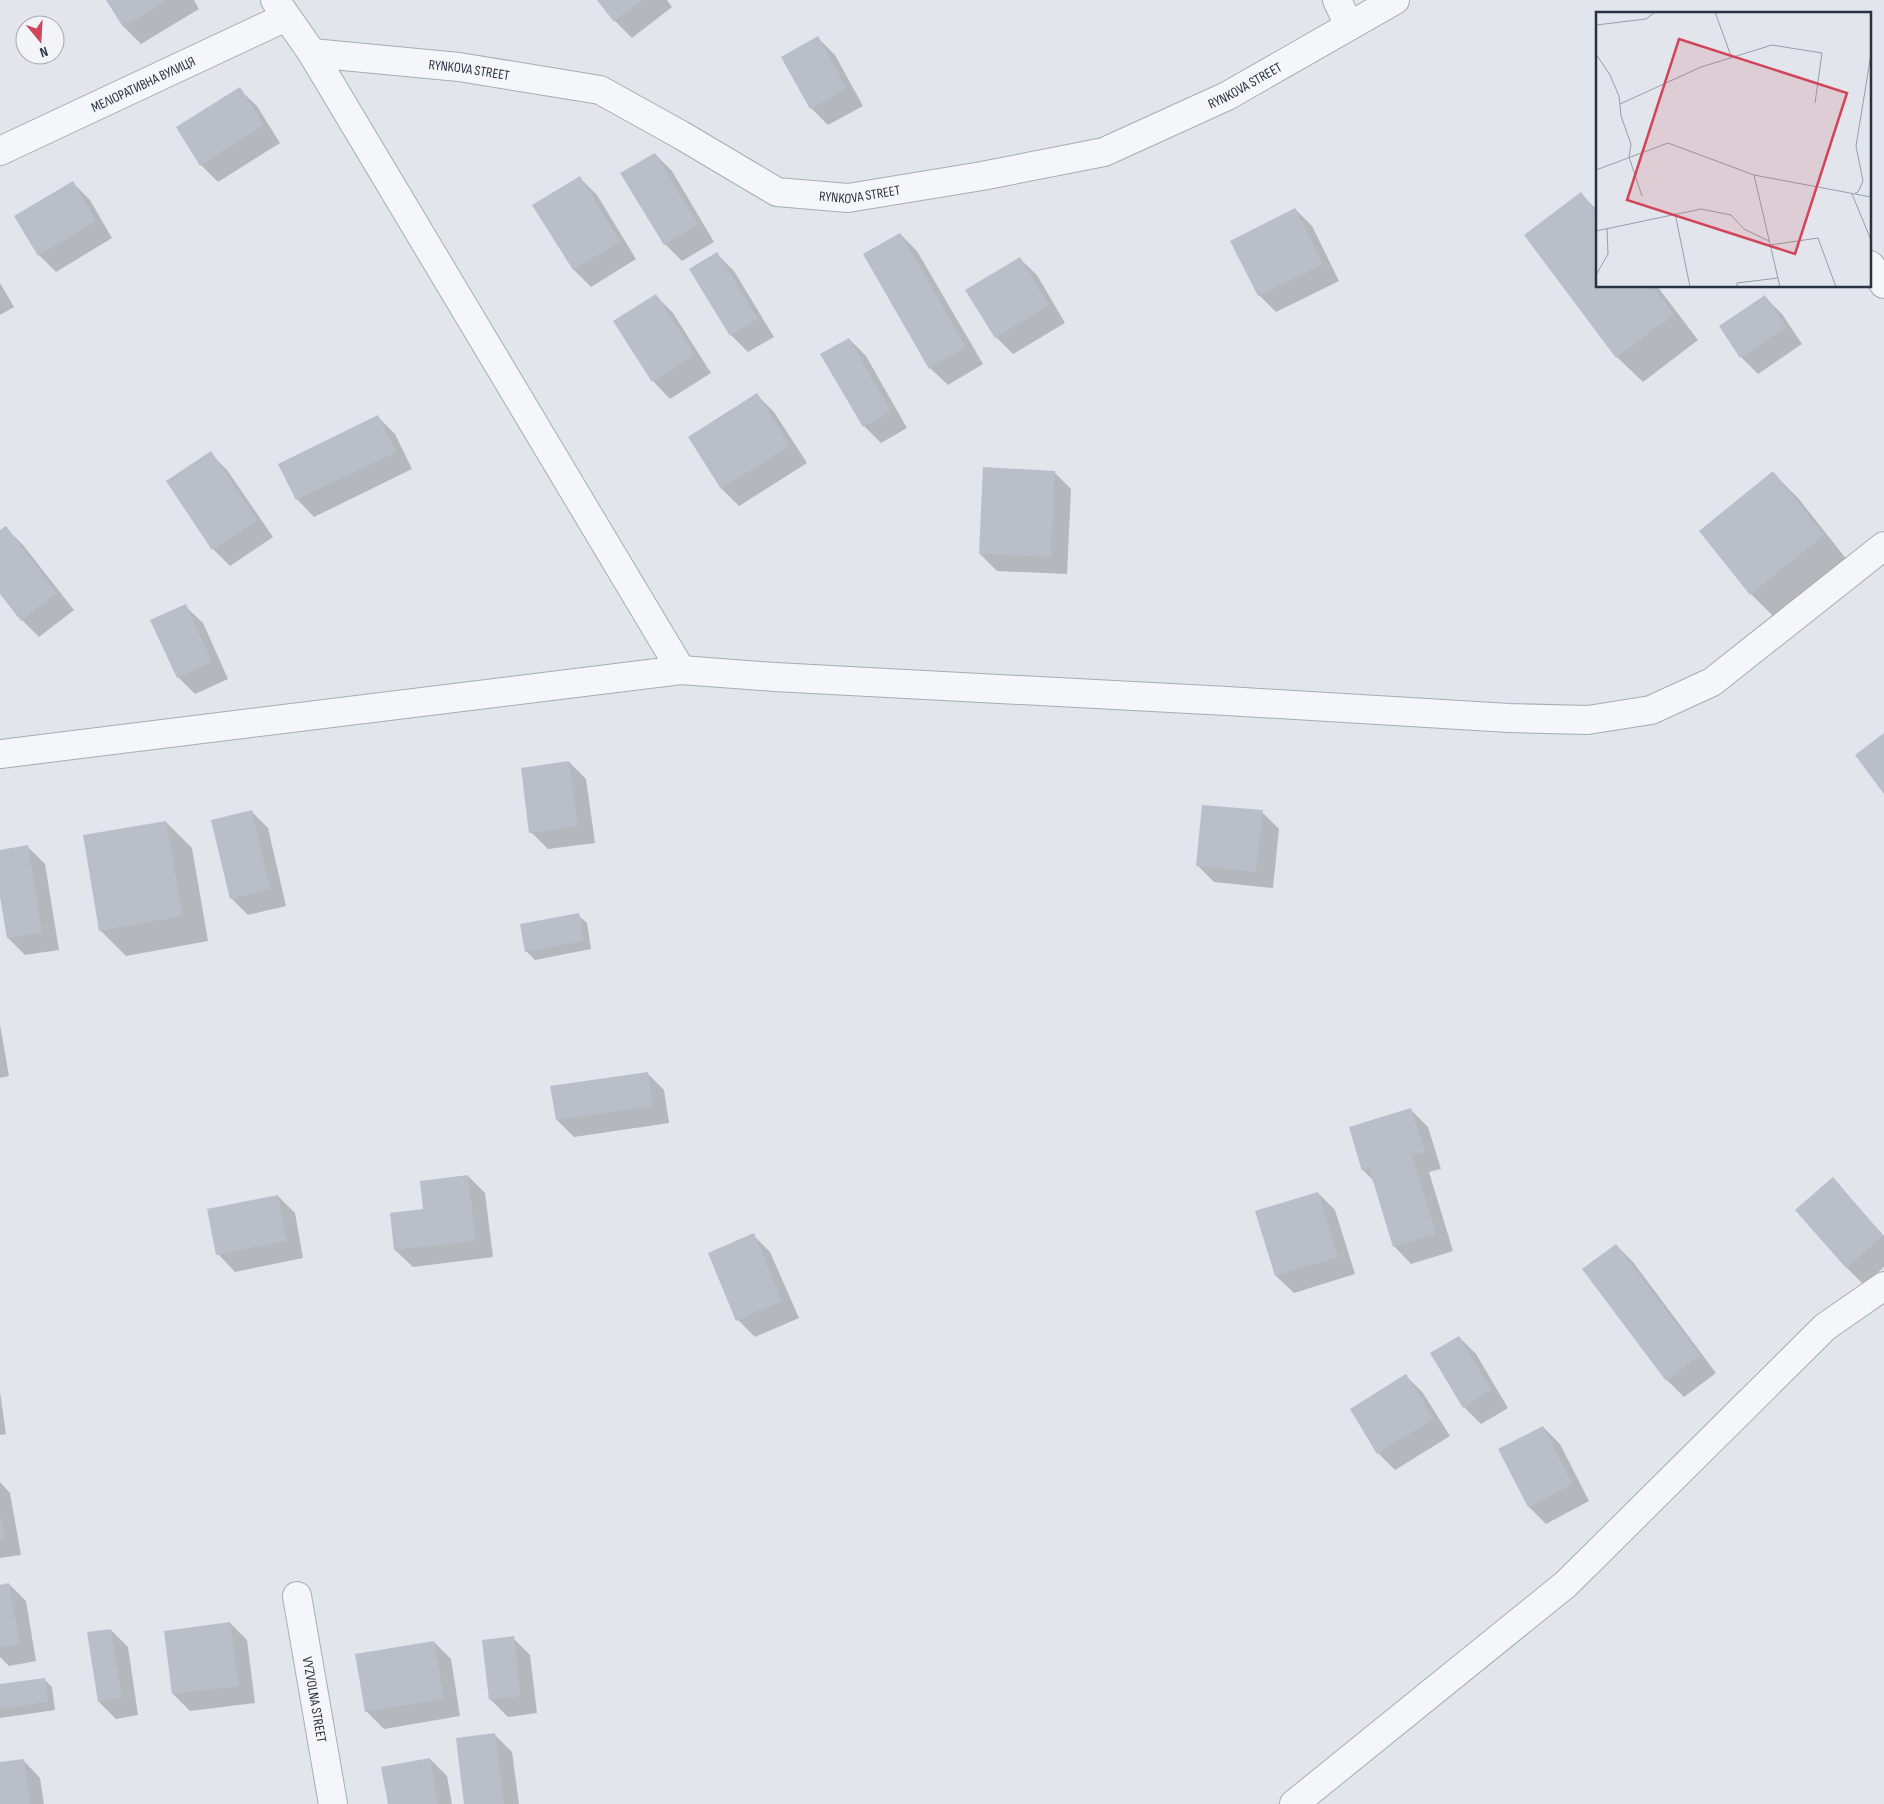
<svg xmlns="http://www.w3.org/2000/svg" width="1884" height="1804" font-family="'Sofia Sans Condensed',sans-serif">
<rect width="100%" height="100%" fill="#e2e5eb"/>
<g fill="#0003">
<polygon points="108,0 194,0 199,9 141,44 124,27"/>
<polygon points="599,0 667,0 672,7 632,38 615,21"/>
<polygon points="818,38 835,55 863,106 828,125 811,108"/>
<polygon points="239,89 257,106 280,143 218,182 201,165"/>
<polygon points="655,154 672,171 714,242 682,261 665,244"/>
<polygon points="580,178 597,195 636,259 591,287 574,270"/>
<polygon points="73,183 90,200 112,238 56,272 39,255"/>
<polygon points="1581,194 1598,211 1598,286 1657,286 1698,340 1643,382 1617,357 1526,235"/>
<polygon points="1295,209 1312,226 1339,281 1276,312 1259,295"/>
<polygon points="900,234 917,251 983,364 948,385 930,368 864,255"/>
<polygon points="717,254 734,271 774,337 748,352 731,335"/>
<polygon points="1019,258 1037,275 1065,323 1013,354 996,337"/>
<polygon points="0,283 14,307 0,315"/>
<polygon points="656,296 673,313 711,373 670,399 653,381 615,321"/>
<polygon points="1765,297 1782,314 1802,344 1758,374 1741,357"/>
<polygon points="849,339 866,356 907,428 881,443 864,426"/>
<polygon points="757,395 774,412 807,463 739,506 722,489 690,437"/>
<polygon points="378,417 395,434 412,469 314,517 297,499"/>
<polygon points="210,453 227,470 273,537 230,566 213,549"/>
<polygon points="1054,472 1071,489 1067,574 997,571 980,554"/>
<polygon points="1773,473 1798,498 1848,561 1776,619 1751,594"/>
<polygon points="6,528 23,545 74,610 39,637 22,620 0,592 0,532"/>
<polygon points="185,606 203,623 228,679 195,694 178,677"/>
<polygon points="569,762 586,779 595,843 548,849 531,832"/>
<polygon points="251,811 268,828 286,906 248,915 231,898"/>
<polygon points="1262,812 1279,829 1273,888 1214,882 1197,865"/>
<polygon points="166,822 192,848 208,941 126,956 100,930"/>
<polygon points="28,847 45,864 59,950 25,955 8,938 0,889 0,851"/>
<polygon points="578,915 587,923 591,949 535,960 526,951"/>
<polygon points="0,1024 9,1076 0,1078"/>
<polygon points="647,1073 664,1090 669,1123 574,1137 557,1120"/>
<polygon points="1411,1110 1428,1127 1441,1169 1429,1172 1453,1251 1411,1264 1394,1246 1374,1181 1363,1170"/>
<polygon points="468,1176 485,1193 493,1257 413,1267 395,1250 425,1210"/>
<polygon points="1833,1179 1884,1236 1884,1267 1864,1285 1847,1268 1797,1210"/>
<polygon points="1318,1193 1335,1210 1355,1274 1294,1293 1276,1276 1257,1212"/>
<polygon points="278,1196 295,1213 303,1258 235,1272 218,1254"/>
<polygon points="753,1235 770,1252 799,1318 755,1337 738,1320"/>
<polygon points="1616,1245 1633,1262 1716,1373 1684,1397 1667,1380 1584,1269"/>
<polygon points="1459,1337 1476,1354 1508,1408 1481,1424 1464,1407"/>
<polygon points="1406,1376 1423,1393 1450,1436 1395,1470 1378,1453"/>
<polygon points="0,1392 6,1434 0,1435"/>
<polygon points="1543,1427 1560,1444 1589,1501 1546,1524 1529,1507 1499,1449"/>
<polygon points="0,1482 10,1493 21,1555 0,1558"/>
<polygon points="9,1584 26,1601 36,1661 9,1666 0,1657 0,1586"/>
<polygon points="230,1623 247,1640 255,1703 190,1711 173,1694"/>
<polygon points="111,1630 128,1647 138,1715 116,1719 99,1702"/>
<polygon points="513,1638 530,1655 537,1713 508,1717 491,1700"/>
<polygon points="434,1642 451,1659 460,1716 384,1729 367,1712 357,1655"/>
<polygon points="44,1679 52,1687 55,1710 0,1718 0,1685"/>
<polygon points="495,1735 512,1752 519,1804 465,1804"/>
<polygon points="430,1759 447,1776 452,1804 389,1804"/>
<polygon points="23,1760 40,1778 44,1804 0,1804 0,1764"/>
</g>
<g fill="#b9bec8">
<polygon points="106,0 168,0 123,27"/>
<polygon points="597,0 642,0 614,22"/>
<polygon points="818,36 847,89 810,109 781,57"/>
<polygon points="240,87 264,125 200,166 176,127"/>
<polygon points="655,153 698,224 664,245 620,173"/>
<polygon points="580,176 620,242 573,270 532,205"/>
<polygon points="73,181 96,221 38,256 14,216"/>
<polygon points="1581,192 1598,214 1598,286 1652,286 1674,314 1616,358 1524,235"/>
<polygon points="1295,208 1323,264 1258,296 1230,241"/>
<polygon points="900,233 966,347 929,369 863,254"/>
<polygon points="717,252 758,319 730,336 689,269"/>
<polygon points="1020,257 1049,305 995,338 965,290"/>
<polygon points="656,294 695,355 652,382 613,321"/>
<polygon points="1765,295 1786,327 1740,358 1719,326"/>
<polygon points="849,338 891,411 863,427 820,354"/>
<polygon points="757,393 790,446 721,489 688,437"/>
<polygon points="378,415 396,452 296,500 278,464"/>
<polygon points="211,451 257,520 212,550 166,481"/>
<polygon points="983,467 1055,471 1051,557 979,554"/>
<polygon points="1773,471 1824,535 1750,595 1699,531"/>
<polygon points="6,526 57,593 21,621 0,594 0,530"/>
<polygon points="186,604 212,662 177,678 150,620"/>
<polygon points="1884,733 1884,794 1855,755"/>
<polygon points="569,761 578,826 529,833 521,768"/>
<polygon points="1202,805 1263,810 1256,872 1196,866"/>
<polygon points="252,810 270,889 230,899 211,820"/>
<polygon points="166,821 183,916 99,931 83,835"/>
<polygon points="28,845 42,933 7,938 0,897 0,850"/>
<polygon points="579,913 584,941 525,952 520,924"/>
<polygon points="648,1072 653,1106 556,1120 550,1086"/>
<polygon points="1411,1108 1425,1152 1412,1155 1436,1234 1393,1247 1369,1168 1362,1171 1349,1127"/>
<polygon points="468,1175 476,1241 394,1250 390,1213 423,1209 420,1181"/>
<polygon points="1833,1177 1883,1236 1846,1268 1795,1210"/>
<polygon points="1318,1192 1338,1257 1275,1276 1255,1211"/>
<polygon points="278,1195 287,1241 216,1255 207,1209"/>
<polygon points="754,1233 782,1301 736,1321 708,1253"/>
<polygon points="1616,1244 1700,1355 1666,1381 1582,1269"/>
<polygon points="1459,1336 1491,1390 1463,1408 1430,1353"/>
<polygon points="1406,1374 1434,1419 1377,1454 1350,1409"/>
<polygon points="1543,1426 1573,1484 1528,1507 1498,1449"/>
<polygon points="0,1516 5,1538 0,1539"/>
<polygon points="9,1583 20,1644 0,1647 0,1585"/>
<polygon points="230,1622 239,1686 172,1694 164,1631"/>
<polygon points="111,1629 122,1698 98,1702 87,1632"/>
<polygon points="514,1636 520,1696 489,1700 482,1640"/>
<polygon points="434,1641 444,1699 365,1712 355,1654"/>
<polygon points="45,1678 48,1702 0,1709 0,1684"/>
<polygon points="495,1733 504,1804 464,1804 456,1738"/>
<polygon points="430,1758 438,1804 388,1804 381,1767"/>
<polygon points="24,1759 30,1804 0,1804 0,1762"/>
</g>
<g fill="none" stroke-linecap="round" stroke-linejoin="round">
<g stroke="#a7acb5" stroke-width="30">
<g id="minor">
<polyline points="275,0 312,53 681,670"/>
<polyline points="1337,0 1349,26"/>
<path id="s1" d="M312 53 459 67 600 90 681 135 777 192 848 198 982 176 1104 152 1227 96 1395 0"/>
<path id="s2" d="M0 151 286 17"/>
<polyline points="1870,265 1884,284"/>
<polyline points="0,754 681,670 775,677 1227,701 1509,718 1588,720 1651,710 1712,682 1884,546"/>
<path id="s3" d="M297 1596 333 1804"/>
<polyline points="1294,1804 1566,1584 1825,1327 1884,1286"/>
</g>
</g>
<use href="#minor" stroke="#f5f6f9" stroke-width="28"/>
</g>
<g text-anchor="middle" stroke-width="4.5" stroke-linejoin="round" paint-order="stroke">
<g font-size="14" fill="#293243" stroke="#f2f4f8">
<text dy="5" stroke="none"><textPath href="#s1" startOffset="158">RYNKOVA STREET</textPath></text>
<text dy="5" stroke="none"><textPath href="#s2" startOffset="158">МЕЛІОРАТИВНА ВУЛИЦЯ</textPath></text>
<text dy="5" stroke="none"><textPath href="#s1" startOffset="982">RYNKOVA STREET</textPath></text>
<text dy="5" stroke="none"><textPath href="#s1" startOffset="578">RYNKOVA STREET</textPath></text>
<text dy="5" stroke="none"><textPath href="#s3" startOffset="105">VYZVOLNA STREET</textPath></text>
</g>
</g>
<g transform="translate(1596 12)">
<rect width="275" height="275" fill="#e2e5eb"/>
<path fill="none" stroke="#989da8" stroke-width="1" d="M119 0 135 44M0 13 50 7 59 0M0 42 14 63 23 84 25 104 35 132 33 145 46 184M24 92 105 55 176 33 226 41 219 91M0 158 72 131 158 163 275 185M158 163 184 275M259 181 262 180 267 169 260 134 275 42M256 182 275 228M79 201 94 275M0 219 105 197 135 203 148 217 173 229M174 233 222 226 240 275M0 263 12 242 11 216M141 275V271L182 266"/>
<path fill="#d14559" fill-opacity="0.15" stroke="#d14559" stroke-width="2.5" d="M83 27 251 81 199 242 31 188Z"/>
<rect width="275" height="275" fill="none" stroke="#293243" stroke-width="2.5"/>
</g>
<g transform="translate(40 40) rotate(162)"><circle r="24" fill="#f2f4f8" stroke="#a2a6b0"/>
<path d="M0-4L9 19L0 12L-9 19Z" fill="#d14559"/>
<text y="-8" font-size="14" font-weight="bold" text-anchor="middle" fill="#293243">N</text>
</g>
</svg>
